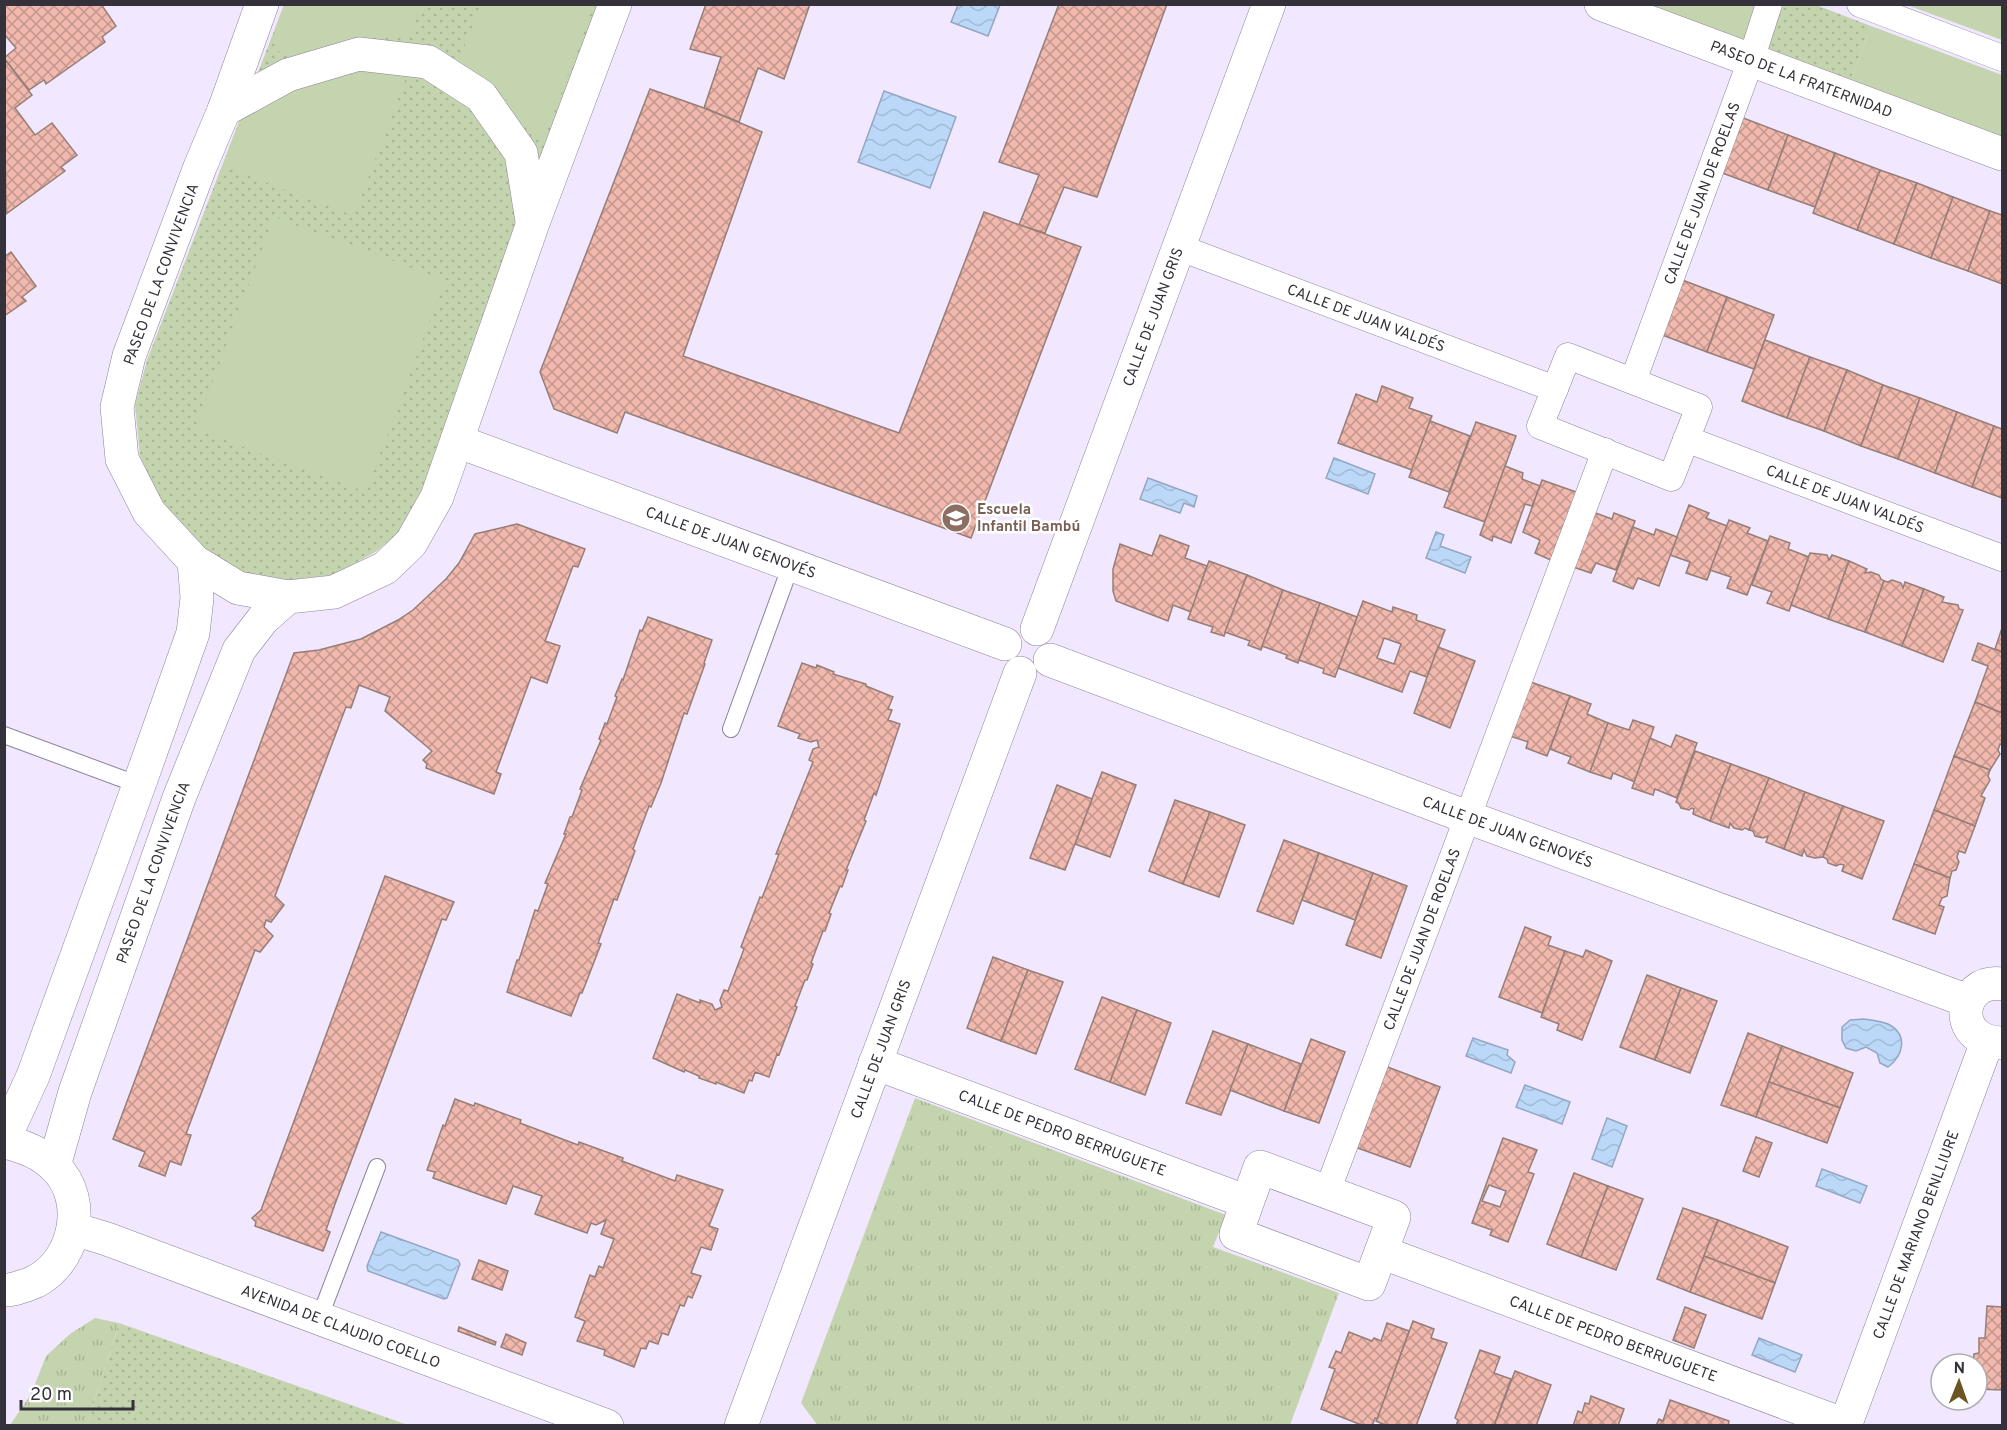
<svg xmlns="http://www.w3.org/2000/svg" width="2007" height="1430" font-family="Overpass,sans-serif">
<defs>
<pattern id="grass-tufts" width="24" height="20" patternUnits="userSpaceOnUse" patternTransform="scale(1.5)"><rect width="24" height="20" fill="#c3d4ae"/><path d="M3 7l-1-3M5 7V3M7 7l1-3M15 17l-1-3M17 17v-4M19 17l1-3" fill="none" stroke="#a8b696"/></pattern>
<pattern id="park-dots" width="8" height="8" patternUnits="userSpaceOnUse" patternTransform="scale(1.5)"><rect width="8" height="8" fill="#c3d4ae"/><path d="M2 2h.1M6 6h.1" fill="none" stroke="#a8b696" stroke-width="1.8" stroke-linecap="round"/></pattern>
<pattern id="water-waves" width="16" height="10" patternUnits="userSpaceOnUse" patternTransform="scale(1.5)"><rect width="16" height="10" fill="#bcd8f9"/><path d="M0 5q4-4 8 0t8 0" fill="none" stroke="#a2bad6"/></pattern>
<pattern id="building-cross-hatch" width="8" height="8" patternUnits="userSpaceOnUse" patternTransform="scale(1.5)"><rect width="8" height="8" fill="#f1b8ad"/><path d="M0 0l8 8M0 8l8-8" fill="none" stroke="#c4968e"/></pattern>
</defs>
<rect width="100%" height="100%" fill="#f1e8ff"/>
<g fill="url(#grass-tufts)">
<polygon points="915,1098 1226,1215 1213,1247 1339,1293 1290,1425 818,1426 801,1403"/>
<polygon points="95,1318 119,1323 87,1425 10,1425 31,1394 46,1356 70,1334"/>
</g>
<g fill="url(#park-dots)">
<polygon points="284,5 601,5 422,489 399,532 377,551 333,575 289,580 242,574 199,549 162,505 140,456 135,405 147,360"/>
<polygon points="1783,5 1816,5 1871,26 1849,85 1765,52"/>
<polygon points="119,1323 408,1425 87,1425"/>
</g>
<g fill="#c3d4ae">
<polygon points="284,5 421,5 409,38 372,38 328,46 293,57 278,51 275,30"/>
<path d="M481 5H594L545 136H532C515 100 490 84 458 62Z"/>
<polygon points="1636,5 1760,5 1744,46"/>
<polygon points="1907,5 2002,5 2002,40"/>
<polygon points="1871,26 2002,75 2002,142 1849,85"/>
<polygon points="381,73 406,78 354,216 223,166 244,110 321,79 355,74"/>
<polygon points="274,217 445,280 366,492 195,429"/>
</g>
<g fill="url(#water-waves)" stroke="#94a6c0" stroke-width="1.5">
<polygon points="958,5 1000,5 988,36 951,22"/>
<polygon points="884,91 956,117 930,188 858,162"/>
<polygon points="1334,458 1375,474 1368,494 1326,478"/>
<polygon points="1148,478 1197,496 1194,507 1184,503 1180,513 1140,499"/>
<polygon points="1436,532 1444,535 1440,546 1471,557 1465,573 1426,558"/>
<path d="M1864 1019C1872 1020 1881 1021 1888 1024 1909 1035 1903 1056 1888 1067L1880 1063 1877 1053 1866 1047 1856 1051 1846 1048 1842 1040V1027L1850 1020Z"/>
<polygon points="1473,1038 1508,1050 1507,1055 1515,1062 1511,1073 1466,1056"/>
<polygon points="1525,1085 1570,1102 1562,1124 1516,1107"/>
<polygon points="1607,1118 1627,1126 1612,1167 1592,1159"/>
<polygon points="1822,1169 1867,1186 1860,1203 1816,1186"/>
<polygon points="381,1232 458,1260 460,1264 447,1298 444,1299 368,1271 367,1266"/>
<polygon points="1759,1338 1802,1355 1795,1372 1752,1355"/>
</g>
<g fill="url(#building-cross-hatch)" stroke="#967e78" stroke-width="1.5" fill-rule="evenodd">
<polygon points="4,4 101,4 116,26 102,37 105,42 46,84 44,80 29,90 4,58 16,48 4,34"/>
<polygon points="706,4 810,4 784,79 758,68 739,122 704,108 721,57 690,49"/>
<polygon points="1059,4 1167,4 1097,197 1064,187 1045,233 1019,225 1039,175 999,162"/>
<polygon points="7,62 32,95 15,108 35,135 52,123 77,155 61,167 65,171 6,214 4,63"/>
<polygon points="650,89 704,108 762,132 683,356 899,433 984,212 1081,247 971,538 625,412 617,433 554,409 540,372"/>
<polygon points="1738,116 1788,135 1768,190 1717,171"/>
<polygon points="1788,135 1835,153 1815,207 1768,190"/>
<polygon points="1835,153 1880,170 1857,230 1813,213"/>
<polygon points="1880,170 1917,183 1894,244 1857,230"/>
<polygon points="1917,183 1953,197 1931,258 1894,244"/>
<polygon points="1953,197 1990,211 1968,271 1931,258"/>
<polygon points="1990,211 2002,215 2002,284 1968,271"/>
<polygon points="11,252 36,286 22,297 26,301 4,316 4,257"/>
<polygon points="1677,278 1727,297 1707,352 1657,333"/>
<polygon points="1727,297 1774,315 1754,369 1707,352"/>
<polygon points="1765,340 1810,357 1787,418 1742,401"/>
<polygon points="1810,357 1847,370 1824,431 1787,418"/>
<polygon points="1847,370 1883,385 1861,446 1824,431"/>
<polygon points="1883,385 1920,398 1898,459 1861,446"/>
<polygon points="1382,386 1413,398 1409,408 1432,416 1412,470 1338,443 1356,394 1377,402"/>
<polygon points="1920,398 1957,412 1935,473 1898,459"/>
<polygon points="1957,412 1994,426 1972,487 1935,473"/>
<polygon points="1430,421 1470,436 1449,492 1409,477"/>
<polygon points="1476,422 1516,436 1485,522 1444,507"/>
<polygon points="1994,426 2002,429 2002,498 1972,487"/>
<polygon points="1505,466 1523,473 1522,479 1540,486 1532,506 1525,504 1511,543 1493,536 1492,541 1480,535"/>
<polygon points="1542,480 1579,493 1553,561 1535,553 1540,540 1523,532"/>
<polygon points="1689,505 1709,513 1706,518 1727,526 1707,580 1686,573 1690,562 1670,555"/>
<polygon points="1590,511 1612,519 1614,513 1635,521 1616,570 1596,563 1591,573 1570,566"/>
<polygon points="1729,520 1750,528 1747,533 1768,541 1747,595 1727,588 1731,577 1710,570"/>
<polygon points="517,524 585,549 578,567 573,566 545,641 560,646 547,683 531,677 496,772 501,774 494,794 426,768 427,764 423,760 432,751 385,711 390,697 359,685 351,708 346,707 341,720 275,896 284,905 271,922 266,920 264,927 273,936 260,952 255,950 186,1134 191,1135 181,1165 170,1161 165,1176 139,1166 145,1152 113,1139 294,653 319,650 361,639 398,620 413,610 446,579 459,563 475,534"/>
<polygon points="1633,527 1654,535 1656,529 1677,537 1659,586 1638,578 1633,589 1613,581"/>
<polygon points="1160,535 1189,546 1185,558 1207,566 1191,612 1173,605 1168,621 1116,601 1113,591 1113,569 1120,544 1152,556"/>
<polygon points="1770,536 1790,543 1788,549 1809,557 1789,611 1767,603 1772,592 1752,585"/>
<polygon points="1810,553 1827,555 1829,560 1832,555 1849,561 1828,619 1791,605"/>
<polygon points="1209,561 1247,575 1224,636 1211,632 1213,627 1188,619"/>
<polygon points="1849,561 1867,569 1865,573 1871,572 1879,575 1881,579 1884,581 1865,632 1828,619"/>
<polygon points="1247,575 1283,590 1261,650 1248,645 1250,641 1225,632"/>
<polygon points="1892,580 1901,583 1903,588 1905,582 1924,589 1902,646 1865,632 1884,581 1888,582"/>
<polygon points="1924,589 1944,597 1942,602 1958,605 1959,609 1963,610 1943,662 1902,646"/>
<polygon points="1283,590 1320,603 1298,663 1286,658 1287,655 1262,646"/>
<path d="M1363 601 1392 612 1393 607 1417 615 1416 620 1445 630 1427 677 1410 671 1402 692 1338 668ZM1384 638 1401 644 1394 664 1377 658Z"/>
<polygon points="1320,603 1357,617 1335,677 1323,673 1324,669 1299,660"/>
<polygon points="648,617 712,640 704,663 705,664 687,714 684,713 661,783 651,807 649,806 633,849 635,851 617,900 614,899 598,943 601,944 582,993 580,993 571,1016 507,992 517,960 519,960 535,910 538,911 548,884 545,883 566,834 564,834 570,817 572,817 582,790 580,789 601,740 599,739 605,723 607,724 617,697 615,696 622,679 623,680 640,630 642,631"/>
<polygon points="2002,628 2002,652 1995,649"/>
<polygon points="1978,643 2002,652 2002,713 1975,702 1988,666 1972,660"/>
<polygon points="1438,647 1475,661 1450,728 1414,713"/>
<polygon points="802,663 816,668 817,665 834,672 833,674 866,684 866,686 893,697 888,709 892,710 888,720 900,724 876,795 874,793 864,820 866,821 846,870 848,870 842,887 840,886 829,913 831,914 825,931 823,931 811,963 813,964 807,980 805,980 795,1006 797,1007 779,1055 777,1054 769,1077 755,1072 752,1081 749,1080 744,1093 716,1082 716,1084 699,1078 699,1076 685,1070 684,1072 653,1058 677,994 700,1003 700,1000 712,1004 715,1010 722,1007 720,1000 724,990 728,991 744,949 741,947 760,897 762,898 779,854 776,854 813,762 809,760 813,749 819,747 817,740 811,742 798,738 800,734 778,726"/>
<polygon points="1528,681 1570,696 1547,756 1526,748 1528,742 1507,735"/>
<polygon points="1570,696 1591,704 1587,714 1608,723 1590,772 1568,763 1571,757 1550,749"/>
<polygon points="1975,702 2002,713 2002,745 2000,744 1998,750 2000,754 1990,770 1954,756"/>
<polygon points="1633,720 1654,727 1635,782 1613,773 1611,779 1590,772 1608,723 1629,730"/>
<polygon points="1676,735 1697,743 1677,798 1655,789 1653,795 1632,788 1650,738 1671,747"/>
<polygon points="1695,751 1731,764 1710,821 1693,814 1694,809 1692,808 1689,810 1681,808 1679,804 1676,802"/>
<polygon points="1954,756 1990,770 1988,776 1990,780 1981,796 1985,798 1975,826 1934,810"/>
<polygon points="1731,764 1769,778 1749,830 1745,828 1742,830 1734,828 1730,823 1729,828 1710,821"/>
<polygon points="1102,772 1136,785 1110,857 1075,844"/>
<polygon points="1769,778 1805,792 1784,849 1766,842 1768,836 1763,838 1755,836 1753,831 1749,830"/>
<polygon points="1057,785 1092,799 1065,870 1030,858"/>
<polygon points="1805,792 1843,806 1823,857 1815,858 1807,856 1804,850 1802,856 1784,849"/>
<polygon points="1175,800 1210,812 1183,884 1149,871"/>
<polygon points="1843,806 1884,821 1862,879 1842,871 1844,865 1840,864 1836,866 1828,863 1827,859 1823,857"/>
<polygon points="1934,810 1975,826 1965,853 1959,851 1957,857 1959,862 1956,870 1952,871 1950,878 1914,864"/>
<polygon points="1210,812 1245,825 1219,897 1183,884"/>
<polygon points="1284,840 1319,853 1293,924 1257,911"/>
<polygon points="1319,853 1373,873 1355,920 1302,900"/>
<polygon points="1914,864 1950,878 1947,896 1942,898 1939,905 1944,907 1935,934 1893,919"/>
<polygon points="1373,873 1407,886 1381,958 1346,945"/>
<polygon points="385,876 454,902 446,920 442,919 335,1204 326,1230 330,1232 323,1251 255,1226 256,1222 252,1218 261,1210"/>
<polygon points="1525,927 1551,937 1548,945 1565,951 1542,1013 1499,997"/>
<polygon points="1586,950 1612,961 1582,1040 1557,1030 1559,1024 1541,1017 1565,951 1583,957"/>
<polygon points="993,957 1028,970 1001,1041 967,1028"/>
<polygon points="1028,970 1063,982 1036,1054 1001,1041"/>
<polygon points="1647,975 1681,988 1655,1060 1620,1047"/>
<polygon points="1681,988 1717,1001 1690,1073 1655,1060"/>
<polygon points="1102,997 1137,1010 1110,1082 1075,1069"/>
<polygon points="1137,1010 1171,1023 1145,1095 1110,1082"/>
<polygon points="1213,1031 1248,1044 1221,1115 1186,1103"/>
<polygon points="1748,1033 1782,1046 1756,1117 1721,1105"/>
<polygon points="1311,1039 1345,1052 1319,1123 1284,1111"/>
<polygon points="1248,1044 1301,1064 1284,1111 1230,1090"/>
<polygon points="1782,1046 1853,1073 1840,1108 1769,1082"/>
<polygon points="1385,1066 1440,1087 1410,1167 1355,1147"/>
<polygon points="1769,1082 1840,1108 1827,1143 1756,1117"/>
<polygon points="455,1099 474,1106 475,1103 521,1120 520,1123 578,1145 579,1142 623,1158 622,1161 675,1181 677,1175 723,1190 709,1226 718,1229 711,1250 701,1247 691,1273 701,1276 692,1298 688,1296 684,1306 680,1305 668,1335 662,1333 658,1344 649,1341 646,1349 641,1348 634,1367 604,1355 605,1350 577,1341 585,1321 575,1317 590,1275 595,1277 599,1266 603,1268 614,1239 601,1234 606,1220 596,1225 591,1223 587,1233 535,1214 542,1196 513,1186 506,1204 433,1178 435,1172 427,1170 443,1125 445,1126"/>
<polygon points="1756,1137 1772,1143 1759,1177 1743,1171"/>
<path d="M1503 1138 1537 1150 1528 1172 1534 1174 1508 1242 1490 1235 1492 1230 1472 1223ZM1489 1185 1506 1191 1500 1207 1482 1201Z"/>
<polygon points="1574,1173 1608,1186 1581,1257 1547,1244"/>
<polygon points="1608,1186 1643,1199 1616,1270 1581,1257"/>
<polygon points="1683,1208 1718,1220 1690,1292 1657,1279"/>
<polygon points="1718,1220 1788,1247 1775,1283 1704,1256"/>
<polygon points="1704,1256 1775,1283 1762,1319 1690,1292"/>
<polygon points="479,1260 508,1271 502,1290 472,1279"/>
<polygon points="1987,1306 2002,1307 2002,1390 1977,1389 1977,1364 1973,1364 1974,1354 1979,1353 1979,1338 1985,1338"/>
<polygon points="1685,1307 1706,1315 1694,1348 1673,1340"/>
<polygon points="1413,1321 1434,1329 1431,1338 1447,1343 1416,1426 1387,1426 1376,1421"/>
<polygon points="1387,1323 1409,1331 1377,1419 1375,1418 1372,1426 1364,1426 1321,1409 1335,1369 1329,1367 1336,1351 1341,1353 1349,1332 1372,1341 1374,1338 1381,1341"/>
<polygon points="459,1327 496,1342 495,1345 458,1331"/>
<polygon points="506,1334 526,1343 522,1355 501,1347"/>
<polygon points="1480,1350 1500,1357 1494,1373 1511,1379 1494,1426 1456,1426 1458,1420 1455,1418"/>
<polygon points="1515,1371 1551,1385 1536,1426 1494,1426"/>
<polygon points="1591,1396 1624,1409 1618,1426 1573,1426 1578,1411 1582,1413 1585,1403 1589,1404"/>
<polygon points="1670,1400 1729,1421 1728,1426 1656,1426 1659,1419 1663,1421"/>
</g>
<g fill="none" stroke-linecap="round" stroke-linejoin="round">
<g stroke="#8d8499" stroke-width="18">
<g id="service">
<polyline points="731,729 791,565"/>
<polyline points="4,735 139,785"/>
<polyline points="319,1319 377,1167"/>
</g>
</g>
<g stroke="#8d8499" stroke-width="27">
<g id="pedestrian">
<polyline points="1860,4 2002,58"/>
<path id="s1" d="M1178 247 1555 389"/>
<polygon points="1568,356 1699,407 1671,478 1540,426"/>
<path id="s2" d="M1633 381 1751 60 1769 4"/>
<path id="s3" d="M1686 439 2002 558"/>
<path id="s4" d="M1327 1192 1605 451"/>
</g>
</g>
<g stroke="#8d8499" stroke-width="34">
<g id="minor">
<path id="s5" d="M1601 4 2002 154"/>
<path id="s6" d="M457 441 1005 644"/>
<path id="s7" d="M1037 629 1269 4"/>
<path id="s8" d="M1050 660 1467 817 1968 1001"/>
<path d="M2002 984C1958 978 1950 1042 2002 1043"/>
<path id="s9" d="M875 1063 1247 1202"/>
<polygon points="1260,1167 1394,1217 1369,1284 1236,1234"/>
<path id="s10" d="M74 1229 107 1239 607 1426"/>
<path id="s11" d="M1381 1252 1845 1425"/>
<path id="s12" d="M741 1426 1020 673"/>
<path id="s13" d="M1845 1426 1987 1042"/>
</g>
</g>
<g stroke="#8d8499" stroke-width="34">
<g id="tertiary">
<polyline points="262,4 224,110 200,167 129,356 117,407 122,459 149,512 194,561 238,588 288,597 334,592 385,568 411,543 437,497 533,223 615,4"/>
<polyline points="224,110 288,75 359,54 428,62 481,96 521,153 532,221"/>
<polyline points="4,1139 33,1076 139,785 193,633 197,598 194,561"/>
<path d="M4 1142C23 1146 40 1152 54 1166 91 1201 74 1269 27 1285 19 1287 12 1291 4 1290"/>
<path id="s14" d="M54 1166 75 1092 179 798 239 650 263 619 288 597"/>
</g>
</g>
<use href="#service" stroke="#fff" stroke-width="16"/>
<use href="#pedestrian" stroke="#fff" stroke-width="26"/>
<use href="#minor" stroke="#fff" stroke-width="33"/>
<use href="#tertiary" stroke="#fff" stroke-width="33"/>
</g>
<defs>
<g id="school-disc" transform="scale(1.5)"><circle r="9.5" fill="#8d6e63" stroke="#fff"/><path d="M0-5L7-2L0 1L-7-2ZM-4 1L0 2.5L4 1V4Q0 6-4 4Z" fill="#fff"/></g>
</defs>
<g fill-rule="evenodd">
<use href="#school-disc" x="956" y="518"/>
</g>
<g text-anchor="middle" stroke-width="5" stroke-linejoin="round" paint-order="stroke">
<g font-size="15" fill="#35313a" stroke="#fff">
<text dy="5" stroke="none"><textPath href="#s5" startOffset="214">PASEO DE LA FRATERNIDAD</textPath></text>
<text dy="5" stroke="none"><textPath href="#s2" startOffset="200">CALLE DE JUAN DE ROELAS</textPath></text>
<text transform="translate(161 274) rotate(-70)" y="5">PASEO DE LA CONVIVENCIA</text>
<text dy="5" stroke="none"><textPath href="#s7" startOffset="333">CALLE DE JUAN GRIS</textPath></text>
<text dy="5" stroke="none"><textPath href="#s1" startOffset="201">CALLE DE JUAN VALDÉS</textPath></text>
<text dy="5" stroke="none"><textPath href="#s3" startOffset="170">CALLE DE JUAN VALDÉS</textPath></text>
<text dy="5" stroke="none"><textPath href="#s6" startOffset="292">CALLE DE JUAN GENOVÉS</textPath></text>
<text dy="5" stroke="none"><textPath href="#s8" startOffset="489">CALLE DE JUAN GENOVÉS</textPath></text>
<text dy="5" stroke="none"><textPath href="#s14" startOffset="310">PASEO DE LA CONVIVENCIA</textPath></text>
<text dy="5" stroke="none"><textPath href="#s4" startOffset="270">CALLE DE JUAN DE ROELAS</textPath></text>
<text dy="5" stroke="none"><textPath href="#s12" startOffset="402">CALLE DE JUAN GRIS</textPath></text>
<text dy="5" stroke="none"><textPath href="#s9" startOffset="200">CALLE DE PEDRO BERRUGUETE</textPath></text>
<text dy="5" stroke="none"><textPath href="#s13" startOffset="204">CALLE DE MARIANO BENLLIURE</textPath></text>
<text dy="5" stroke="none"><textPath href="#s10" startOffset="284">AVENIDA DE CLAUDIO COELLO</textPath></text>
<text dy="5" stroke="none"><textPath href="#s11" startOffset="248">CALLE DE PEDRO BERRUGUETE</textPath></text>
</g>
<g font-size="15" font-weight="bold" fill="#785e54" stroke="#fff" text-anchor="start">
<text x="977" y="514">Escuela<tspan x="977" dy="17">Infantil Bambú</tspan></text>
</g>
</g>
<rect width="2007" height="1430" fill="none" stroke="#35313a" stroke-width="12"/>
<g transform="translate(1959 1382) rotate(1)"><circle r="28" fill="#ffffff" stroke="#aeadb0" stroke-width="1.5"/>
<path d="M0-4.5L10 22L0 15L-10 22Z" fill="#6b5524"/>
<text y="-9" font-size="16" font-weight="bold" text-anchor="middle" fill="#35313a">N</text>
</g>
<path d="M21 1400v9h112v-9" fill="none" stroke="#35313a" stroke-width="3"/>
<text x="30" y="1400" font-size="18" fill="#35313a" stroke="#ffffff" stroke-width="4.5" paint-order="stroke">20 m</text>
</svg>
